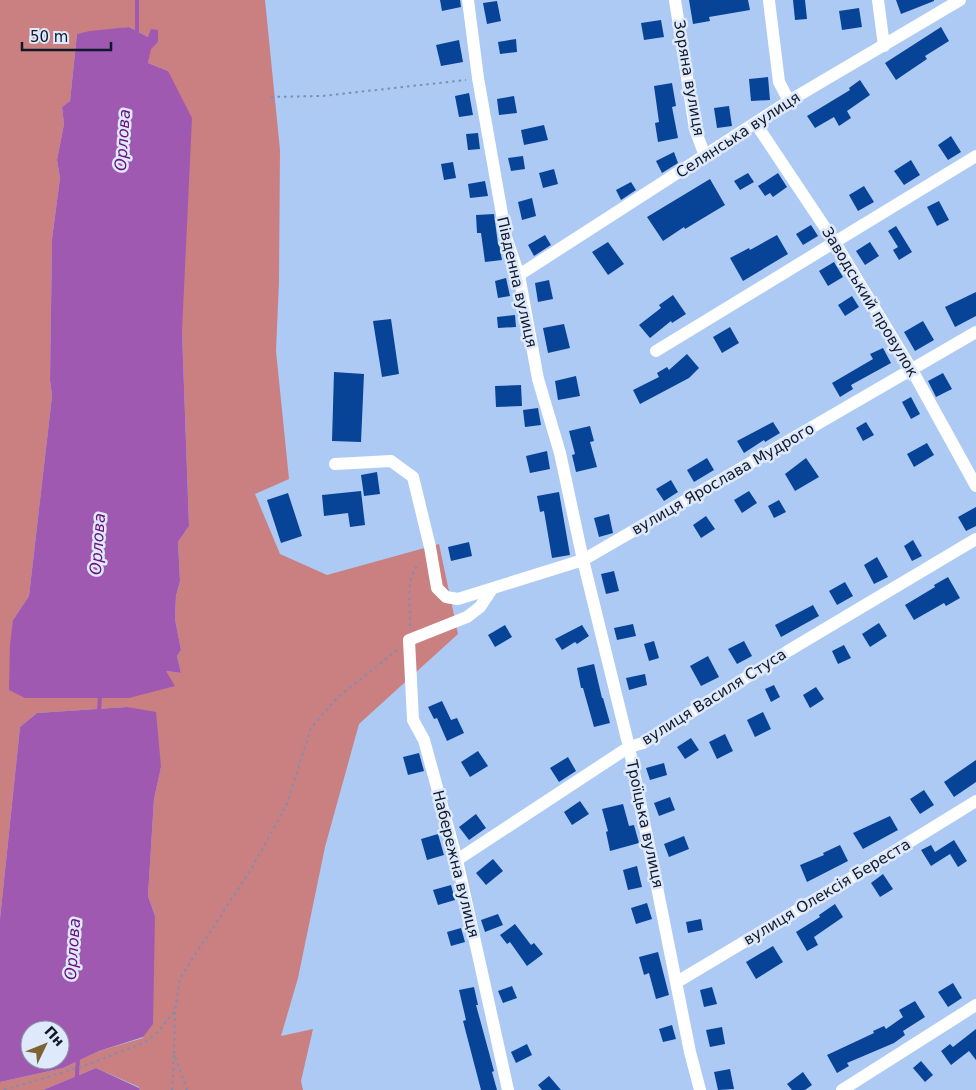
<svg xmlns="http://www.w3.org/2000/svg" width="976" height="1090" font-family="'DejaVu Sans',sans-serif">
<rect width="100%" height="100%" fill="#adcaf5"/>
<path fill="#ca7f80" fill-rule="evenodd" d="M0 0H265L280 150 279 281 276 351 289 479 255 494 280 554 327 575 439 544 458 634 359 724 325 847 298 978 281 1036 313 1029 301 1081 303 1090H140L139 1087 96 1068 43 1090H0V1082L63 1068 99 1051 143 1038 155 916 148 896 154 799 161 767 127 707 37 713 20 727 0 919ZM129 27 148 37 158 30V42L150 49 148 63 168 71 169 77 182 331 189 526 178 542 180 581 176 596 175 619 181 650 177 656 181 673 166 671 60 698H25L13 620 29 596 52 396 50 380 52 239 60 178 57 160 64 124 62 107 70 101 77 34Z"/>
<g fill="#9f59b1" fill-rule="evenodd">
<polygon points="129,27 148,37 151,29 158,30 158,42 151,49 148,63 168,71 192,118 182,331 189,526 178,542 180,581 176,596 175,619 181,650 177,656 181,673 166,671 175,686 129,698 25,698 9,690 10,645 13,620 29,596 52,396 50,380 52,239 60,178 57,160 64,124 62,107 70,101 77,34 90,31"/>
<path d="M127 707 156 712 161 767 154 799 148 896 155 916 153 1024 143 1037 99 1051 63 1068 0 1082V919L20 727 37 713ZM30 1030H60V1060H30Z"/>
<polygon points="96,1068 139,1088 140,1090 43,1090"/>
</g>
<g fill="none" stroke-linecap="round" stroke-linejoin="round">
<g stroke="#9f59b1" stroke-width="4">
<polyline points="137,35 137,0"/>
<polyline points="99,712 100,694"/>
<polyline points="76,1090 78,1058"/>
</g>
</g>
<g fill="#074397">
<polygon points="440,0 460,0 461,7 442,11"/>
<polygon points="689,0 748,0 750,10 709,17 710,21 693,24"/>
<polygon points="793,0 805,0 807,19 795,20"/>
<polygon points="896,0 934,0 934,1 901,14"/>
<polygon points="497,1 501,21 487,24 483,3"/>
<polygon points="859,8 862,27 842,30 839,11"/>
<polygon points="661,20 664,37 644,40 641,23"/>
<polygon points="941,27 949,41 925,56 927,59 896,80 885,63"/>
<polygon points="516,39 517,52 500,54 498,42"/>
<polygon points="459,40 463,62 441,66 436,45"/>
<polygon points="768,77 770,100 751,101 749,79"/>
<polygon points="860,80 870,95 847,111 851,118 839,126 834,117 815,128 807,116 850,90 849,88"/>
<polygon points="672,83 676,106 672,107 678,138 658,142 655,123 659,122 654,86"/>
<polygon points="469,93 473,115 459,117 455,96"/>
<polygon points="514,96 517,113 499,115 497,99"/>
<polygon points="729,106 732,126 717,128 714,108"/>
<polygon points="544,125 548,140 524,145 521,130"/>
<polygon points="478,133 480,149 468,150 466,134"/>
<polygon points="951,136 961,152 948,160 938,145"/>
<polygon points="674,152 678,163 662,173 656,161"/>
<polygon points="523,156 525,169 511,171 508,158"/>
<polygon points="911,160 920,175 904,185 894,171"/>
<polygon points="453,162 456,178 444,180 441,164"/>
<polygon points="554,169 558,184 543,188 539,173"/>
<polygon points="748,173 754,182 740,190 734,181"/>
<polygon points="778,173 787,187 773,197 770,193 765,196 758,186"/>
<polygon points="710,179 725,205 685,229 684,227 663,241 647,217"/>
<polygon points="485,181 488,196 470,198 468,184"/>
<polygon points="631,182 636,190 621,200 616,190"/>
<polygon points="864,186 874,202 858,211 849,195"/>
<polygon points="532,198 536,216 522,220 518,202"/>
<polygon points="939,201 949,220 937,226 927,207"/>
<polygon points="494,214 498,244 499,244 502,260 485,262 481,233 477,233 476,215"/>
<polygon points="811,225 818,236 803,245 796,234"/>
<polygon points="896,226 912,252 899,260 893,250 898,247 888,231"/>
<polygon points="545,235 551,245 534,256 528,245"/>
<polygon points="777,235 788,254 743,281 730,258 749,248 750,250"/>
<polygon points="608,242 624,264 608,275 592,252"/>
<polygon points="870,242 879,256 865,265 856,251"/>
<polygon points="834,262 843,277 828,286 819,271"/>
<polygon points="506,278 510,296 498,298 495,281"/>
<polygon points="549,280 553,299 538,302 535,283"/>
<polygon points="976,292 976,316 955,327 945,307"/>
<polygon points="673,295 686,314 672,323 671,321 650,338 639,325 661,308 659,305"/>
<polygon points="852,296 859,307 845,316 838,305"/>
<polygon points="515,315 516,327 498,328 497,317"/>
<polygon points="391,319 399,374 382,377 373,321"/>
<polygon points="923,321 934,340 915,351 904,332"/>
<polygon points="564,324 570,348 548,353 543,328"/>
<polygon points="730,327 739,343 722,353 713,337"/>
<polygon points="883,348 891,363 851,385 853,389 840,397 832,383 873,359 870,354"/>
<polygon points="687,354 699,368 689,378 640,404 633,390 659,377 657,373 667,367 669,370"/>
<polygon points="334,372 364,374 361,442 332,441"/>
<polygon points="943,373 952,389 936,397 928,381"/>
<polygon points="576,376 580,396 558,400 555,381"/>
<polygon points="521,385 522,406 496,407 495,386"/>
<polygon points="911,397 920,414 911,419 902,402"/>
<polygon points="538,408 541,425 525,427 523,410"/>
<polygon points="773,422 780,433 765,442 764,440 744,453 737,441"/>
<polygon points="866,422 874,435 863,441 856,428"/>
<polygon points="590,426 594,441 590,442 597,467 576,472 572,455 575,454 569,431"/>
<polygon points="927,443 934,455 914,467 907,454"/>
<polygon points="547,451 550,469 530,473 526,456"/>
<polygon points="707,458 714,470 694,482 687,470"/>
<polygon points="806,458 819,477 795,491 785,474"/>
<polygon points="377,472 380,494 364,496 361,475"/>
<polygon points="671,480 678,492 664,501 656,489"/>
<polygon points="361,491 365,525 350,527 348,513 324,516 322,495"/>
<polygon points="749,491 757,503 742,513 734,500"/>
<polygon points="559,492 570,555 552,558 544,511 540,512 537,496"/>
<polygon points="288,493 302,536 281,543 267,500"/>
<polygon points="779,500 786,512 774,518 768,506"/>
<polygon points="976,507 976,526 966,531 958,517"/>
<polygon points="609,514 613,533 599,537 594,518"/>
<polygon points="706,516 715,529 701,538 693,525"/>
<polygon points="913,540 922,556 912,561 904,546"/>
<polygon points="469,542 472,556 451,561 448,547"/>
<polygon points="877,557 888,577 874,584 864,565"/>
<polygon points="614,571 619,591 606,594 601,574"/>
<polygon points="948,577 960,598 946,606 944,603 914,620 905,605 935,587 934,585"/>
<polygon points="845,582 853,596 837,605 829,591"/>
<polygon points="813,605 819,616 781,637 775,625"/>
<polygon points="879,623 887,636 870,647 862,634"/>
<polygon points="633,624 636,636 617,640 614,628"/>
<polygon points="505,625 512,637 495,647 488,635"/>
<polygon points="582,625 589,636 577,644 575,642 562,650 555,639"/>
<polygon points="654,641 659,658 649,661 644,644"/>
<polygon points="744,641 752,656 737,664 728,649"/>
<polygon points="844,645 851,658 838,664 832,651"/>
<polygon points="708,656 719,677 701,686 690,666"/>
<polygon points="594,664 602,698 603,698 610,723 594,727 583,688 581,688 577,668"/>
<polygon points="645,674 647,685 629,690 626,678"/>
<polygon points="774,685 780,697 771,702 765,689"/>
<polygon points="816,687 824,699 810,708 803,695"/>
<polygon points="442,701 451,720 457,718 464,733 447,741 437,718 434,719 428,707"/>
<polygon points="763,712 771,729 755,737 747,720"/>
<polygon points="725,734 733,751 717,759 709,742"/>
<polygon points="691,738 699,750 685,759 677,747"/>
<polygon points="478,751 488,766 470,777 461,762"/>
<polygon points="419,753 424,771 408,775 403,757"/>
<polygon points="568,757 576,771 559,782 550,768"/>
<polygon points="976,760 976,782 954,797 944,782"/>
<polygon points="664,763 667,775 650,780 646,768"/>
<polygon points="924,790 934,805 920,814 910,799"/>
<polygon points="670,797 675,810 659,816 654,803"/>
<polygon points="580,801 589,814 572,825 564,812"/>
<polygon points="623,804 629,826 634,825 639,843 610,851 606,832 608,831 602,809"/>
<polygon points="476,814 486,828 469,840 459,827"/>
<polygon points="890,816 898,830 863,849 853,833"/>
<polygon points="438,834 444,855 427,860 421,839"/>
<polygon points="684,836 689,849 669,857 664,844"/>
<polygon points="954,840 967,861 958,867 950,854 931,866 921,850 931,845 935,852"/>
<polygon points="840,845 848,861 807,882 800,865 824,855 823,853"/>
<polygon points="493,859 503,871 486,885 476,873"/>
<polygon points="637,866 642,887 628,890 623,870"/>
<polygon points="883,874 893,889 880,897 871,883"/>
<polygon points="451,885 455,900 438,905 433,890"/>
<polygon points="647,903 652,919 636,924 631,908"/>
<polygon points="835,904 843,917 814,937 818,945 807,951 796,932 820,917 819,915"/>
<polygon points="498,914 503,925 485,932 481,920"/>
<polygon points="701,919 703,930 688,933 686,922"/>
<polygon points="515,924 531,945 534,943 543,954 527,966 510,942 507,944 500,935"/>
<polygon points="461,928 465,942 451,946 447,932"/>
<polygon points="773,946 783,962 756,979 746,962"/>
<polygon points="658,952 669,995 656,999 649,973 644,975 639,957"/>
<polygon points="953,983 962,998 948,1007 938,992"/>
<polygon points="512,986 517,998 503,1003 498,991"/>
<polygon points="474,987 478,1005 476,1005 494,1071 492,1072 497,1090 481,1090 463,1021 466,1020 459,990"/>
<polygon points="712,987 717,1004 704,1007 700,990"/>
<polygon points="915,1001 925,1017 903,1031 905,1035 894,1043 847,1063 849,1066 837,1073 827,1055 874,1033 873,1031 884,1026 886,1029 903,1017 899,1010"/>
<polygon points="672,1025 676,1039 663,1042 659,1029"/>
<polygon points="722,1027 725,1044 710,1047 706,1030"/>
<polygon points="976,1029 976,1060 969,1051 951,1065 941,1051 950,1044 953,1047"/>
<polygon points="527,1044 532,1055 516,1063 511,1052"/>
<polygon points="921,1061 933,1075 925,1082 913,1068"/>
<polygon points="730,1069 734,1089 718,1090 714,1072"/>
<polygon points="803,1072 812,1085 805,1090 792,1090 787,1084"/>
<polygon points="549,1076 561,1090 542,1090 538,1085"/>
</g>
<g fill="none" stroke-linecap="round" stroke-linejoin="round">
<g stroke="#7990b2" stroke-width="2" stroke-dasharray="2.5 4" stroke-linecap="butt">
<polyline points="271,97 322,96 466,80"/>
<path d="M410 626C411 607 404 577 420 563"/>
<polyline points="175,1012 174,1053 187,1090"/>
<polyline points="4,1090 84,1066 143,1043 158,1032 175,1011 180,978 250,871 286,806 311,728 337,698 397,650"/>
<polyline points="172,1090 174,1055"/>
</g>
<g stroke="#fff" stroke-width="12">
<polyline points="468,0 478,78 506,237 519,275 538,379 560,453 583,560 629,747 690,1052 700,1090"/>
<polyline points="675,0 695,129 705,156"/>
<polyline points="878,0 884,46"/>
<polyline points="769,1 779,82 789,101"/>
<polyline points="756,124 834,241 912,370 976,486"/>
<polyline points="519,275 789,101 960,0"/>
<polyline points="656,351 976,156"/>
<polyline points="335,464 391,461 413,477 430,547 437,588 446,597 458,599 583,560 976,332"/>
<polyline points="492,589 480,607 467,617 409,640 413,720 424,740 457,860 508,1090"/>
<polyline points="457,860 629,747 643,743 788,651 976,539"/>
<polyline points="677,982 851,878 976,801"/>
<polyline points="842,1090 976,1005"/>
</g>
</g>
<g text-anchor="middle" stroke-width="5" stroke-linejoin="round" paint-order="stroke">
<g font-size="15" fill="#0f1929" stroke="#dee9fb">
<text transform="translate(689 78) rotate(80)" y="5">Зоряна вулиця</text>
<text transform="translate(738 135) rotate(-33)" y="5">Селянська вулиця</text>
<text transform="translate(517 282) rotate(77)" y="5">Південна вулиця</text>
<text transform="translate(870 302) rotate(59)" y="5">Заводський провулок</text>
<text transform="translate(723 479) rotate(-30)" y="5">вулиця Ярослава Мудрого</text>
<text transform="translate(714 697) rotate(-32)" y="5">вулиця Василя Стуса</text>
<text transform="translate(645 824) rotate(78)" y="5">Троїцька вулиця</text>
<text transform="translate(456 864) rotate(76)" y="5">Набережна вулиця</text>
<text transform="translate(827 892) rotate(-31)" y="5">вулиця Олексія Береста</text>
</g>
<g font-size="16" font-style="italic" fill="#6d0f81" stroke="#dee9fb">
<text transform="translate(122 140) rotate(-86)" y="6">Орлова</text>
<text transform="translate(97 544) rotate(-86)" y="6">Орлова</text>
<text transform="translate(72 949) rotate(-86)" y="6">Орлова</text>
</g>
</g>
<g transform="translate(45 1045) rotate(47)"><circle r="24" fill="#dee9fb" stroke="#8b96a7"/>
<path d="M0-4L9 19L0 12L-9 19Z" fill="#7d6234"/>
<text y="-8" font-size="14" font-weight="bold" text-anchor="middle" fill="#0f1929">Пн</text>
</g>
<path d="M22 42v8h89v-8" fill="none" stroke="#0f1929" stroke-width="2.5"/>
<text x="30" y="42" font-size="15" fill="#0f1929" stroke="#dee9fb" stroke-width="4" paint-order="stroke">50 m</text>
</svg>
